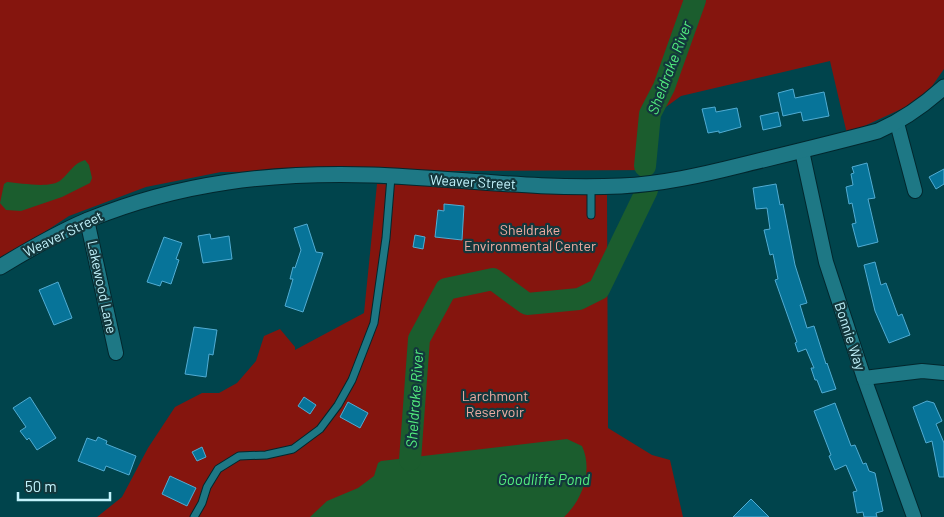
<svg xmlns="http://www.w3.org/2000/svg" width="944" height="517" font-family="Barlow,sans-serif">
<rect width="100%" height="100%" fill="#00444c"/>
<g fill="#85150e">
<polygon points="0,0 944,0 944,69 923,99 847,134 830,61 681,96 659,112 654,170 221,172 146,187 69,216 0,261"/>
<polygon points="377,184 607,191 608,428 652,455 670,460 683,517 97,517 122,497 148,448 175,407 202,393 219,393 237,383 256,361 264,336 280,329 295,347 295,350 364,313"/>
</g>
<g fill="#1b5d2e">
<path d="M85 160 89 165 92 178 90 183 62 197 21 211 6 210 0 203 4 184 7 182C21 183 51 189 61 180 70 172 74 163 85 160Z"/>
<path d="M567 439 582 446C593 470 583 499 564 517H310L327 501 358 488 374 476 378 463 381 461Z"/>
</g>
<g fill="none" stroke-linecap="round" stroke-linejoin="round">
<g stroke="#1b5d2e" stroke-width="22">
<polyline points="645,166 650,114 664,87 695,0"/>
<polyline points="410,460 419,339 446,289 493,279 527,304 579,299 599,289 647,190"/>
</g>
</g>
<g fill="#077499" stroke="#51acd3">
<polygon points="793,89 795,98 824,92 829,116 803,121 801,112 783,116 778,93"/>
<polygon points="715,107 716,112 737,108 741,127 719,133 719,131 708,133 702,109"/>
<polygon points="778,112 781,126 763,130 760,116"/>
<polygon points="867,163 875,198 868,199 878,242 858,247 852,224 856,223 852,203 849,204 846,187 853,185 851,174 854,173 852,167"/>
<polygon points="944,169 944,184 936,189 929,177"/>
<polygon points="776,184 780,205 783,204 795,265 807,303 800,305 807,328 814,326 826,364 827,363 836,389 822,393 817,380 815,380 811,368 814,368 806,349 798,352 795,343 797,342 775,280 778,279 773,254 770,255 764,230 770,229 767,208 756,209 753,188"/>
<polygon points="444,204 464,206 462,240 435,237 438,210 444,211"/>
<polygon points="307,224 316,252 323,253 303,312 285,306 293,279 290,279 293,267 295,268 301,250 294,228"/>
<polygon points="210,234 211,239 229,236 232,259 203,263 198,236"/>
<polygon points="415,235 425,237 423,249 413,247"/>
<polygon points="164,237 182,243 176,259 179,260 171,284 162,281 160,286 147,282"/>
<polygon points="875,262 881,285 886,283 898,316 902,314 910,335 889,343 875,311 864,265"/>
<polygon points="58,282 72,318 54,325 39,290"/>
<polygon points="194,327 217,330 213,355 209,354 206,377 185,374"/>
<polygon points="30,397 56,438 37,450 29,438 27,440 20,431 26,427 13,408"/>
<polygon points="304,397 316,405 310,414 298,406"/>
<polygon points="927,401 934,403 942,421 936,424 944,443 944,477 939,477 932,441 926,443 913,407"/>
<polygon points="348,402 368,413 360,428 340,417"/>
<polygon points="835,403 851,446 855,445 863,464 866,463 869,471 875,473 883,511 876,513 877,517 864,517 863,512 857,513 853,492 857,491 846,465 835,470 829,456 831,455 814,411"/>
<polygon points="98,437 107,441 106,444 136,456 129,475 106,466 104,471 78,461 87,438 96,441"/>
<polygon points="202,447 206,457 197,461 192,452"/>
<polygon points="170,476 196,488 187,506 162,494"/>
<polygon points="751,499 769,517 733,517"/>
</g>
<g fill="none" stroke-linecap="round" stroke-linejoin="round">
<g stroke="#02272d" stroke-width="9">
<g id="lane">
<polyline points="591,187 591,215"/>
<polyline points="194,517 202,503 207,487 218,469 239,456 266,455 293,449 320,429 338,405 352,380 374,323 386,238 391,177"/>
</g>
</g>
<g stroke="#02272d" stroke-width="16">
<g id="street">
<polyline points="897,123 915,191"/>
<polyline points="802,151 826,262 864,378 914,517"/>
<polyline points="87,220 116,353"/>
<polyline points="864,378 922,371 944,373"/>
</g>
</g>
<g stroke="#02272d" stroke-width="17">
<path id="secondary" d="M0 267C28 250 57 233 88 220 181 182 272 172 372 175 455 178 538 190 621 186 662 184 702 175 742 165 787 154 833 143 878 131 903 120 924 105 944 87"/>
</g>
<use href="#lane" stroke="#1e7885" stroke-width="7"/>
<use href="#street" stroke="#1e7885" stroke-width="14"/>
<use href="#secondary" stroke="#1e7885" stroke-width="15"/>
</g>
<g text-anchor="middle" stroke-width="4.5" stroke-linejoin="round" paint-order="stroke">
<g font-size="14" fill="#c2f3fc" stroke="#13373c">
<text transform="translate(473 182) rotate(3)" y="5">Weaver Street</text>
<text transform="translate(63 234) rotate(-26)" y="5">Weaver Street</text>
<text transform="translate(102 287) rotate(78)" y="5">Lakewood Lane</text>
<text transform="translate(850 336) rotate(72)" y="5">Bonnie Way</text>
</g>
<g font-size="14" fill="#efaca2" stroke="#13373c">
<text x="530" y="235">Sheldrake<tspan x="530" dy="16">Environmental Center</tspan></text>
<text x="495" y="401">Larchmont<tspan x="495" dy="16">Reservoir</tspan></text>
</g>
<g font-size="15" font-style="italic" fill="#53ee7f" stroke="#13373c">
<text transform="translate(670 68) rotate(-69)" y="5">Sheldrake River</text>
<text transform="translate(415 399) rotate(-86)" y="5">Sheldrake River</text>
<text x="544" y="485">Goodliffe Pond</text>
</g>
</g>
<path d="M18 492v8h92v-8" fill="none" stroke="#c2f3fc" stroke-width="2.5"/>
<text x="25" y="492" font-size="15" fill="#c2f3fc" stroke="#13373c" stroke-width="4" paint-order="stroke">50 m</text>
</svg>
